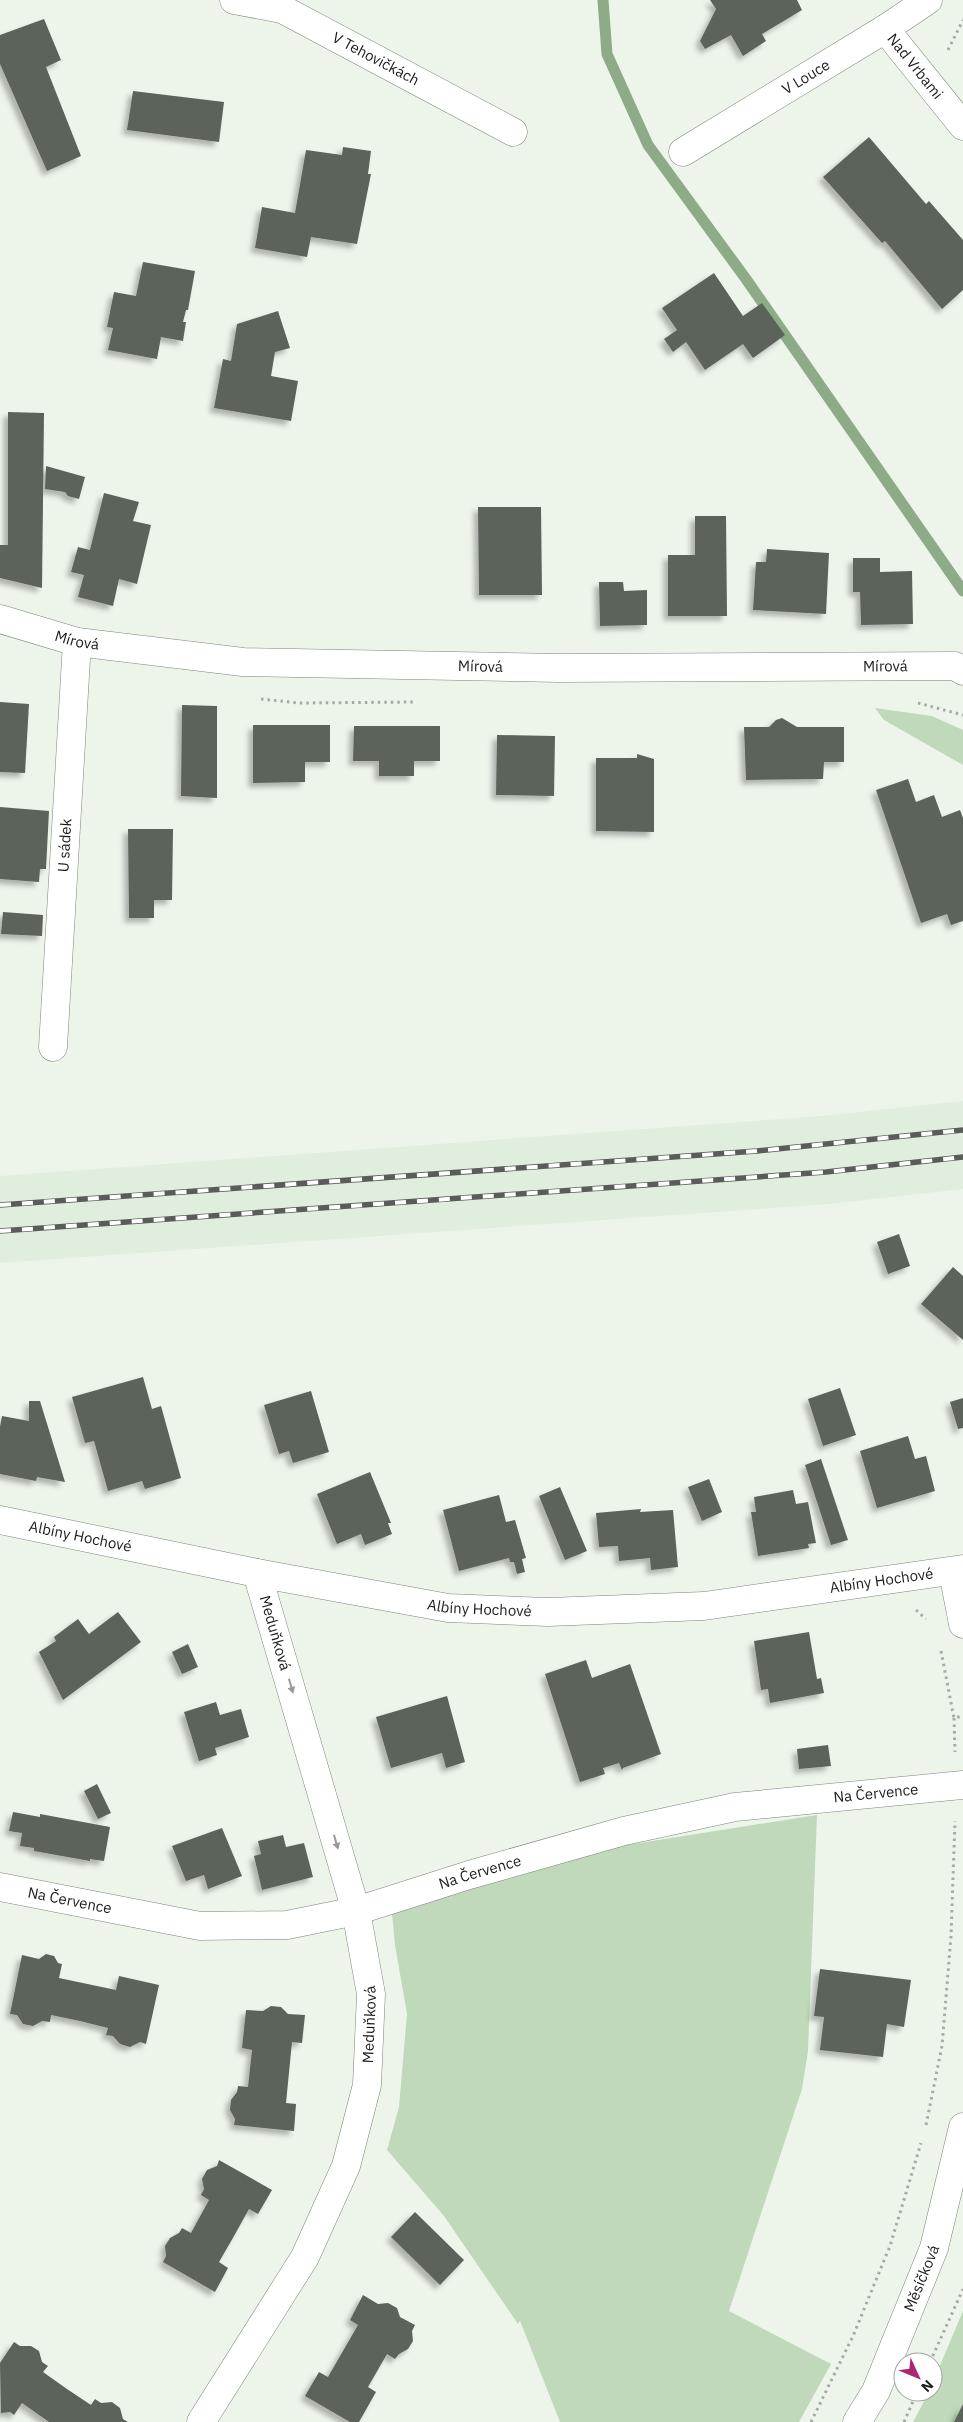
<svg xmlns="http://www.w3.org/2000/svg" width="963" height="2422" font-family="'IBM Plex Sans',sans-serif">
<defs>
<filter id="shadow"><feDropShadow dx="-4.5" dy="4.5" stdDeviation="2.5" flood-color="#0004"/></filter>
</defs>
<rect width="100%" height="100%" fill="#edf5eb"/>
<polygon fill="#e0eedd" points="963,1101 963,1189 829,1204 0,1263 0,1176 821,1116"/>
<g fill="#bfd9ba">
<polygon points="875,708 932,716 963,730 963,765 884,720"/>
<polygon points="817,1815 808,2051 802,2089 729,2311 831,2364 799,2422 560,2422 520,2321 518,2324 444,2216 387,2150 399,2107 407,2014 395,1945 392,1913 608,1848"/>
<polygon points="963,2311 963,2422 913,2422 929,2392 933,2392 933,2382"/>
</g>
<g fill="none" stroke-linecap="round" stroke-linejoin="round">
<polyline stroke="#8dab87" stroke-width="11" points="603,0 607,54 648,145 746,279 963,591"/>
</g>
<g fill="#5b635a" filter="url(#shadow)">
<polygon points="710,0 797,0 802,10 762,34 766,41 743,56 731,35 705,49 700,41 716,9"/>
<polygon points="44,19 61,60 46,67 81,156 47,171 0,64 0,35"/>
<polygon points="133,91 224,102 219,142 127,130"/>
<polygon points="869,137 926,204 929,201 963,240 963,290 942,309 885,241 882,243 823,177"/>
<polygon points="343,147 371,151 368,174 371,174 357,244 311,237 307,257 255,248 262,207 295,213 306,150 342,155"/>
<polygon points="143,262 195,271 188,310 186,310 183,322 186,322 183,341 161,337 157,359 108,350 113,328 107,327 114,292 136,296"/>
<polygon points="714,273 743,316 762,303 785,335 753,358 743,344 705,370 686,342 673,352 664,339 677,330 662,308"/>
<polygon points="278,311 290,348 275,352 271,376 298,381 291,421 214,408 223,359 231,361 237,324"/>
<polygon points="8,412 44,413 42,588 0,578 0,545 8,545"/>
<polygon points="46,466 85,477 79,499 68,496 65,492 45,489"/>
<polygon points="104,493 139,502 133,521 151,525 137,584 119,579 113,606 78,597 84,575 71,572 78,547 90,550"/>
<polygon points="478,507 541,507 542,595 479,595"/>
<polygon points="695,516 726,516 727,616 668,616 668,555 695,555"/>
<polygon points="767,549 829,553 826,614 753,610 756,562 766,562"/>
<polygon points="853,558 880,558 880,572 912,571 913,624 861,625 860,592 853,592"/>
<polygon points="599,582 623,582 624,591 647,590 647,625 600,626"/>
<polygon points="0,702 29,704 25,773 0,772"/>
<polygon points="182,705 217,706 217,798 181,796"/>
<polygon points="782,718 797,727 844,727 844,762 824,762 823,779 746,780 744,727 769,727 776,720"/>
<polygon points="253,725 330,725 330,762 305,762 305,782 253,783"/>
<polygon points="354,726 440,726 440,761 414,761 414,776 379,776 379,761 353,761"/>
<polygon points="497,735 555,736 554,796 496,795"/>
<polygon points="637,754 654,759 654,832 596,831 596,758 637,758"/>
<polygon points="908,779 916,802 934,795 942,817 960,810 963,818 963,921 951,925 947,914 921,923 876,790"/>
<polygon points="0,807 49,811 46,869 40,869 39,882 0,879"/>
<polygon points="128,829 173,829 172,900 154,900 154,918 129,918"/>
<polygon points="3,912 43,915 42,936 1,934"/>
<polygon points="899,1234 910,1266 888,1274 877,1242"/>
<polygon points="953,1267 963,1276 963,1340 921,1304"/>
<polygon points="143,1377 152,1409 161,1406 181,1478 145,1489 142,1481 108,1491 94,1441 85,1443 72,1397"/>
<polygon points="840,1388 856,1435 823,1446 808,1399"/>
<polygon points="311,1391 329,1452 293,1463 289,1451 279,1454 264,1405"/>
<polygon points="963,1398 963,1428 958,1429 950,1402"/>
<polygon points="29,1401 40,1401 65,1482 37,1477 36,1481 0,1474 0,1427 2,1416 29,1421"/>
<polygon points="908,1436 915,1459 926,1456 935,1491 877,1508 860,1451"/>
<polygon points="821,1459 848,1540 831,1545 805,1465"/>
<polygon points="370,1472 391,1523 388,1523 392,1534 365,1545 361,1534 337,1544 317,1494"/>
<polygon points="709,1479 722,1512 702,1521 688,1487"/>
<polygon points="560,1487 587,1551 565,1560 539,1496"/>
<polygon points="793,1490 796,1504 808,1502 816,1543 808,1544 809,1548 758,1556 751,1512 756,1512 754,1497"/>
<polygon points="499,1495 506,1522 515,1520 526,1558 522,1559 525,1572 517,1574 514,1562 510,1562 509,1558 459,1571 443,1510"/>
<polygon points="641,1509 640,1512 673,1510 678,1567 651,1570 650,1558 619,1561 618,1546 599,1547 596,1513"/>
<polygon points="118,1612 141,1642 63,1700 39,1652 56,1641 54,1637 78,1619 89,1634"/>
<polygon points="809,1632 817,1679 821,1678 824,1693 770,1703 768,1689 761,1690 754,1641"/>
<polygon points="188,1644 198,1667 182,1674 172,1652"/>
<polygon points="586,1660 592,1678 630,1664 661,1754 623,1768 622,1770 619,1763 603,1768 605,1774 580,1782 545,1674"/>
<polygon points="447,1696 465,1762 446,1768 442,1753 391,1768 376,1717"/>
<polygon points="216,1702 220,1715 241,1709 249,1737 215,1748 217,1755 199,1761 184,1712"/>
<polygon points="828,1745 831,1766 799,1769 797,1749"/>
<polygon points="97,1784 111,1813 98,1819 84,1791"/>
<polygon points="13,1812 40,1817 40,1814 110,1827 104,1861 90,1859 90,1861 34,1851 34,1848 20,1846 22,1833 9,1831"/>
<polygon points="222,1828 242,1876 208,1889 204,1875 186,1881 172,1846"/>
<polygon points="283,1835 286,1847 304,1843 313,1877 262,1890 254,1856 261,1854 258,1841"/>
<polygon points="46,1954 54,1956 58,1963 62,1964 59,1978 116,1990 119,1976 159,1985 146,2044 140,2042 130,2047 120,2044 113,2036 106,2035 108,2028 80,2021 51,2015 50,2022 42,2021 33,2026 23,2024 17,2015 10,2014 22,1955 39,1959"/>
<polygon points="820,1969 911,1980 904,2027 887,2024 883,2057 820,2050 824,2017 814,2016"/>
<polygon points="271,2006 281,2007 288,2014 305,2015 302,2043 292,2042 286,2103 296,2104 294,2131 234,2125 235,2119 230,2110 231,2100 237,2092 238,2086 248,2087 252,2050 242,2048 246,2010 263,2011"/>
<polygon points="219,2160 272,2190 258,2214 249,2209 234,2236 219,2262 228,2268 215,2292 163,2262 166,2256 165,2246 170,2238 179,2233 182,2228 191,2233 209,2200 201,2195 204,2189 202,2179 207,2170 217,2166"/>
<polygon points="415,2212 464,2260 440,2285 391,2237"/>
<polygon points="363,2295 378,2304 388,2303 397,2308 400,2317 415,2325 412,2331 413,2341 408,2349 399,2354 395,2359 387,2354 368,2387 376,2392 359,2422 350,2422 305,2396 319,2372 328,2377 358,2325 350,2320"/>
<polygon points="14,2342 20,2346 31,2346 39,2351 42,2362 48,2366 43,2372 67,2389 91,2405 95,2399 101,2403 112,2402 120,2408 123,2419 128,2422 49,2422 22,2403 14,2415 10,2412 1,2413 0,2363"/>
<polygon points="963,2404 963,2422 954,2422"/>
</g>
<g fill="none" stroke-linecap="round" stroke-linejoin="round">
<g stroke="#7e857c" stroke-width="29">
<g id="minor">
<path id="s1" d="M234 0 282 9 513 132"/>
<path id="s2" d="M885 29 963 126"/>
<path id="s3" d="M683 152 885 29 928 0"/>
<path id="s4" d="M53 1047 77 642"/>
<path id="s5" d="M0 1520 257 1573 448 1608 548 1612 704 1606 963 1569"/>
<polyline points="953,1572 963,1624"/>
<path id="s6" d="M0 1887 200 1926 287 1925 356 1911 469 1875 624 1831 735 1807 963 1785"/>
<path id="s7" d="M201 2422 305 2257 346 2166 367 2085 371 1994 356 1911 257 1573"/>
<path id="s8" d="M857 2422 876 2391 934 2248 963 2127"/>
</g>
</g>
<g stroke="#7e857c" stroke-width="29">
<g id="tertiary">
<path id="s9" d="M0 619 77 642 243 662 559 668 955 666 963 671"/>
</g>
</g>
<g stroke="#a5aba4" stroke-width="3" stroke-dasharray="2.5 4" stroke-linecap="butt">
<polyline points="948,50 963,20"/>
<polyline points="261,699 299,703 415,702"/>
<polyline points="918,703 963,715"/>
<polyline points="916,1610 926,1619"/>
<polyline points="941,1651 954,1718 963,1716"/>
<polyline points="954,1718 955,1752"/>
<polyline points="926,2125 942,2046 951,1936 955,1821"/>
<polyline points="930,2362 963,2289"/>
<polyline points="811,2422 853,2336 890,2246 921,2143"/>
<polyline points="904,2422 917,2392"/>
</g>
<use href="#minor" stroke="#fff" stroke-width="28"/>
<use href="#tertiary" stroke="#fff" stroke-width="28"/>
<g stroke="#595d58" stroke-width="5.5">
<g id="rail">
<polyline points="0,1205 757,1151 963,1130"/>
<polyline points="0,1231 826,1172 963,1157"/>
</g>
</g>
<use href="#rail" stroke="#fff" stroke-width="4" stroke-dasharray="11" stroke-linecap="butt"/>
</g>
<defs><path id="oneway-solid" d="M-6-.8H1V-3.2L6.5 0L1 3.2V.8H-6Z" transform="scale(1.25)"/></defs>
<g fill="#989998">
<use href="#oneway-solid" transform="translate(291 1686) rotate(74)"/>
<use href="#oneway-solid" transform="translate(336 1842) rotate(74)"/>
</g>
<g text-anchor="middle" stroke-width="5" stroke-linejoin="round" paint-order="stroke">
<g font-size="15" fill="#1a1d1a" stroke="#fff">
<text dy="5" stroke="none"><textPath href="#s1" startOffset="155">V Tehovičkách</textPath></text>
<text dy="5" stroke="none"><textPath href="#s2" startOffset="48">Nad Vrbami</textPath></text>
<text dy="5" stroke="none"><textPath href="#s3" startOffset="144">V Louce</textPath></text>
<text dy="5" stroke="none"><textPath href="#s9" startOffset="80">Mírová</textPath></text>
<text dy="5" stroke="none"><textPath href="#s9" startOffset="485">Mírová</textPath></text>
<text dy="5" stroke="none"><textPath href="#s9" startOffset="890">Mírová</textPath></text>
<text dy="5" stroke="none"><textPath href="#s4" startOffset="202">U sádek</textPath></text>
<text dy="5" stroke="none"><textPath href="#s5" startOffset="82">Albíny Hochové</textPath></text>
<text dy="5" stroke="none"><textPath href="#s5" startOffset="892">Albíny Hochové</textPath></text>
<text dy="5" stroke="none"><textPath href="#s5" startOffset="488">Albíny Hochové</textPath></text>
<text transform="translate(275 1633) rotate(74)" y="5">Meduňková</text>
<text dy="5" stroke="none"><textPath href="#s6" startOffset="896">Na Července</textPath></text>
<text dy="5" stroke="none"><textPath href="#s6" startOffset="491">Na Července</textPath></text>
<text dy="5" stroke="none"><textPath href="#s6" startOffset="71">Na Července</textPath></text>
<text dy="5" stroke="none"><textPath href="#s7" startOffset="439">Meduňková</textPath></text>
<text dy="5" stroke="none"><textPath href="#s8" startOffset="158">Měsíčková</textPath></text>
</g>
</g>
<g transform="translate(918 2377) rotate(134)"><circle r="24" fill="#ffffff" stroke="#a3a5a3"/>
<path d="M0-4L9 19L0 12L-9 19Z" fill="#ab2874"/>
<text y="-8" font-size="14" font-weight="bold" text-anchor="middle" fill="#1a1d1a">N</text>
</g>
</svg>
